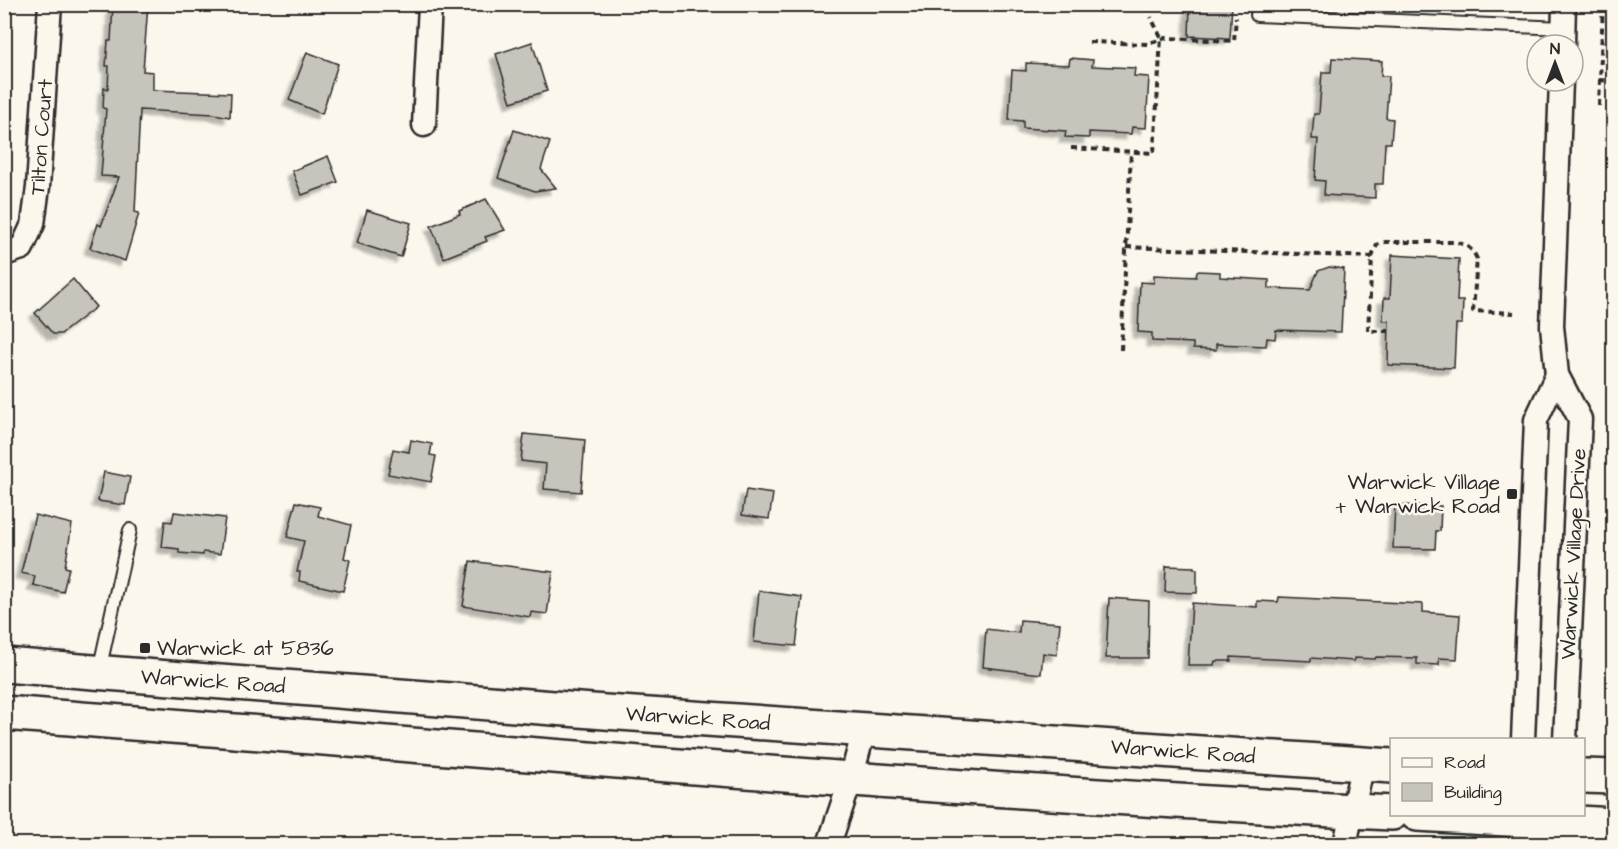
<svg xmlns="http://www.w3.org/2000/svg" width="1618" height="849" font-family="'Architects Daughter',sans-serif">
<defs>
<filter id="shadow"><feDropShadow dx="-5.5" dy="5.5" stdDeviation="1.5" flood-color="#0004"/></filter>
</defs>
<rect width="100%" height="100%" fill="#fbf7ec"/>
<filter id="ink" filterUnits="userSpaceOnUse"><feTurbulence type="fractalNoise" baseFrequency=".0167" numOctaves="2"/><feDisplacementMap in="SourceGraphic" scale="12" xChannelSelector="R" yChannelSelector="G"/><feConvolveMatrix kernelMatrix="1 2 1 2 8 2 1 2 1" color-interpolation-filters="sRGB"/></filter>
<g filter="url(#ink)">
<g fill="#c7c4bc" stroke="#2b2b2b" stroke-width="1.5" filter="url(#shadow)">
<polygon points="113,4 148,4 143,71 153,72 153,90 231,93 230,117 214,114 140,110 135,212 139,213 125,261 90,248 98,224 101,226 119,177 101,176 106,109 103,108 104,88 108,89 109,66 106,66 108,41 111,41"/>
<polygon points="1190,4 1232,4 1230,38 1189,36"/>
<polygon points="532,42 547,91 511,102 496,54"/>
<polygon points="307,52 338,64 322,114 289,100"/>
<polygon points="1070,58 1093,60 1092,66 1135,68 1134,76 1149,77 1146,128 1132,127 1131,134 1089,132 1089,138 1065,137 1066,131 1023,128 1023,121 1009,120 1012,70 1026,71 1026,63 1069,65"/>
<polygon points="1332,58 1382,61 1381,76 1389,76 1386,118 1393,119 1391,143 1385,143 1383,184 1375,184 1375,198 1324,195 1325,181 1315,180 1318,139 1312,139 1314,114 1319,114 1322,72 1331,72"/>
<polygon points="514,130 550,142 541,169 556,188 535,191 498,178"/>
<polygon points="328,156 338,182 302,195 292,171"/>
<polygon points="486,199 505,230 485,237 487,241 444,258 431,226 460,214 459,211"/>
<polygon points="367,210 411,223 401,257 357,243"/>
<polygon points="1392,255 1459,259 1457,301 1463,301 1462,324 1456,324 1454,368 1388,365 1389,321 1383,321 1384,298 1390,298"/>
<polygon points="1329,267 1344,269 1341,332 1276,330 1275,339 1267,338 1266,346 1216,344 1216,350 1193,349 1193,343 1152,341 1152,333 1138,332 1140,282 1154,283 1154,275 1196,277 1197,271 1220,272 1220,277 1269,280 1269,288 1310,290 1318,271"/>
<polygon points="73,279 96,307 61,334 53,334 35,313"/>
<polygon points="524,434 585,440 581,492 544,489 546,464 521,461"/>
<polygon points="411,440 432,444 430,455 436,456 431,482 388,474 393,449 409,452"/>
<polygon points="104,472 130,477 125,505 98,501"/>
<polygon points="746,490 773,494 769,519 742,515"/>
<polygon points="296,502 320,507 318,516 351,525 344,558 350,560 343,591 299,581 300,572 297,572 304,541 287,537"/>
<polygon points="1395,505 1441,506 1440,531 1436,531 1435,549 1393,548"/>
<polygon points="174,512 225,518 220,554 203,552 203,555 179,553 179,549 162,547 165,521 172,522"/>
<polygon points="35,515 72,524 65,567 69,568 63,592 33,585 35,576 21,573"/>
<polygon points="470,561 553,572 547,614 531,612 530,617 463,606"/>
<polygon points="1166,566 1194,567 1194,569 1197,569 1197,593 1165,592"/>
<polygon points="759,591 802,597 796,646 754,642"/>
<polygon points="1279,597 1423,604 1423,612 1460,615 1457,659 1439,658 1439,665 1417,664 1417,658 1376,657 1375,659 1354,658 1354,661 1311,658 1311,661 1231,657 1231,661 1215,661 1214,665 1188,665 1192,603 1257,607 1257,601 1278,602"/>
<polygon points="1109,598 1149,601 1148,658 1106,658"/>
<polygon points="1020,620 1060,623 1057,655 1043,653 1041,674 983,667 986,629 1019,633"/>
</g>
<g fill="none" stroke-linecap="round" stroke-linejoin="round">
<g stroke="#2b2b2b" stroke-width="16">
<g id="service">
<polyline points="1257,15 1564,28"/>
<polyline points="99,671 130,530"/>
</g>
</g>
<g stroke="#2b2b2b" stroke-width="27">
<g id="minor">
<polyline points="1563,45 1564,4"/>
<polyline points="1561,81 1552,326 1557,375 1580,419 1565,740"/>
<polyline points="424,125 430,4"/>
<polyline points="4,254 22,248 33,224 38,187 50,4"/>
<polyline points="1523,740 1536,420 1557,375"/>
<polyline points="829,844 851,779 864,730"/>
<polyline points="1345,844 1363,764"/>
</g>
</g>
<g stroke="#2b2b2b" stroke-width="38">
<g id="secondary">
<polyline points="4,665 605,712 1392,766"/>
<path d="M4 713C467 748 929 790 1392 813"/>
<polyline points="1584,776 1614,777"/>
<polyline points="1417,814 1614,825"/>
</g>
</g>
<g stroke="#2b2b2b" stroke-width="4" stroke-dasharray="6 4.5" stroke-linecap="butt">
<polyline points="1089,42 1146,44 1166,38 1234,41 1236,17"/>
<polyline points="1599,80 1614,81"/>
<polyline points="1599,106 1603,4"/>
<polyline points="1071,148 1154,153 1161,38 1151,17"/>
<polyline points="1126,247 1372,257"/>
<path d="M1389 331H1368L1372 257 1377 245 1385 242H1456C1467 245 1472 248 1477 259L1473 311 1514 313"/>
<polyline points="1121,350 1131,152"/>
</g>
<use href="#service" stroke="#fbf7ec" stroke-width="12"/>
<use href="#minor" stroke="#fbf7ec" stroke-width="22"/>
<use href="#secondary" stroke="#fbf7ec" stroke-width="33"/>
</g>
</g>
<g fill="#2b2b2b" stroke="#fbf7ec" stroke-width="2">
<rect x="1506" y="488" width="12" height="12" rx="3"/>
<rect x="139" y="642" width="12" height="12" rx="3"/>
</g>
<g text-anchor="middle" stroke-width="5" stroke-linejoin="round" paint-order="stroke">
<g font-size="21" fill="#2b2b2b" stroke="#fbf7ec">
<text transform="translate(41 137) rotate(-86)" y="7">Tilton Court</text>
<text transform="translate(1573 554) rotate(-87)" y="7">Warwick Village Drive</text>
<text transform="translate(213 681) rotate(4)" y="7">Warwick Road</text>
<text transform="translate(698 718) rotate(4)" y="7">Warwick Road</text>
<text transform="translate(1183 751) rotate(4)" y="7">Warwick Road</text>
</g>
<g font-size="21" fill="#2b2b2b" stroke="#fbf7ec" text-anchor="end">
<text x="1500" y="489">Warwick Village<tspan x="1500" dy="24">+ Warwick Road</tspan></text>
<text x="157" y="655" text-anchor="start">Warwick at 5836</text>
</g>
</g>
<rect width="1618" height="849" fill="none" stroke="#fbf7ec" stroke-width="24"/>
<rect x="12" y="12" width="1594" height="825" fill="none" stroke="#2b2b2b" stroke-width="2" filter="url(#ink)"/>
<rect x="1390" y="738" width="195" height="78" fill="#fbf7ec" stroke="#a8a59f" stroke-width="1.5"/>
<rect x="1402" y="758" width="30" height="9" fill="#fbf7ec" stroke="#a8a59f" stroke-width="1.5"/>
<text x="1444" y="768" font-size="18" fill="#2b2b2b">Road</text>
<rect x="1402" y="783" width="30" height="18" fill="#c7c4bc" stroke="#a8a59f" stroke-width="1.5"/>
<text x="1444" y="798" font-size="18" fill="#2b2b2b">Building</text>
<g transform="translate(1555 63)"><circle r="28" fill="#fbf7ec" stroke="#a8a59f" stroke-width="1.5"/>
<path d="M0-4.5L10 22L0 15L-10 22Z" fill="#2b2b2b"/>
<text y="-9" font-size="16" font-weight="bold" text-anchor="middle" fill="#2b2b2b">N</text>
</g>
</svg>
